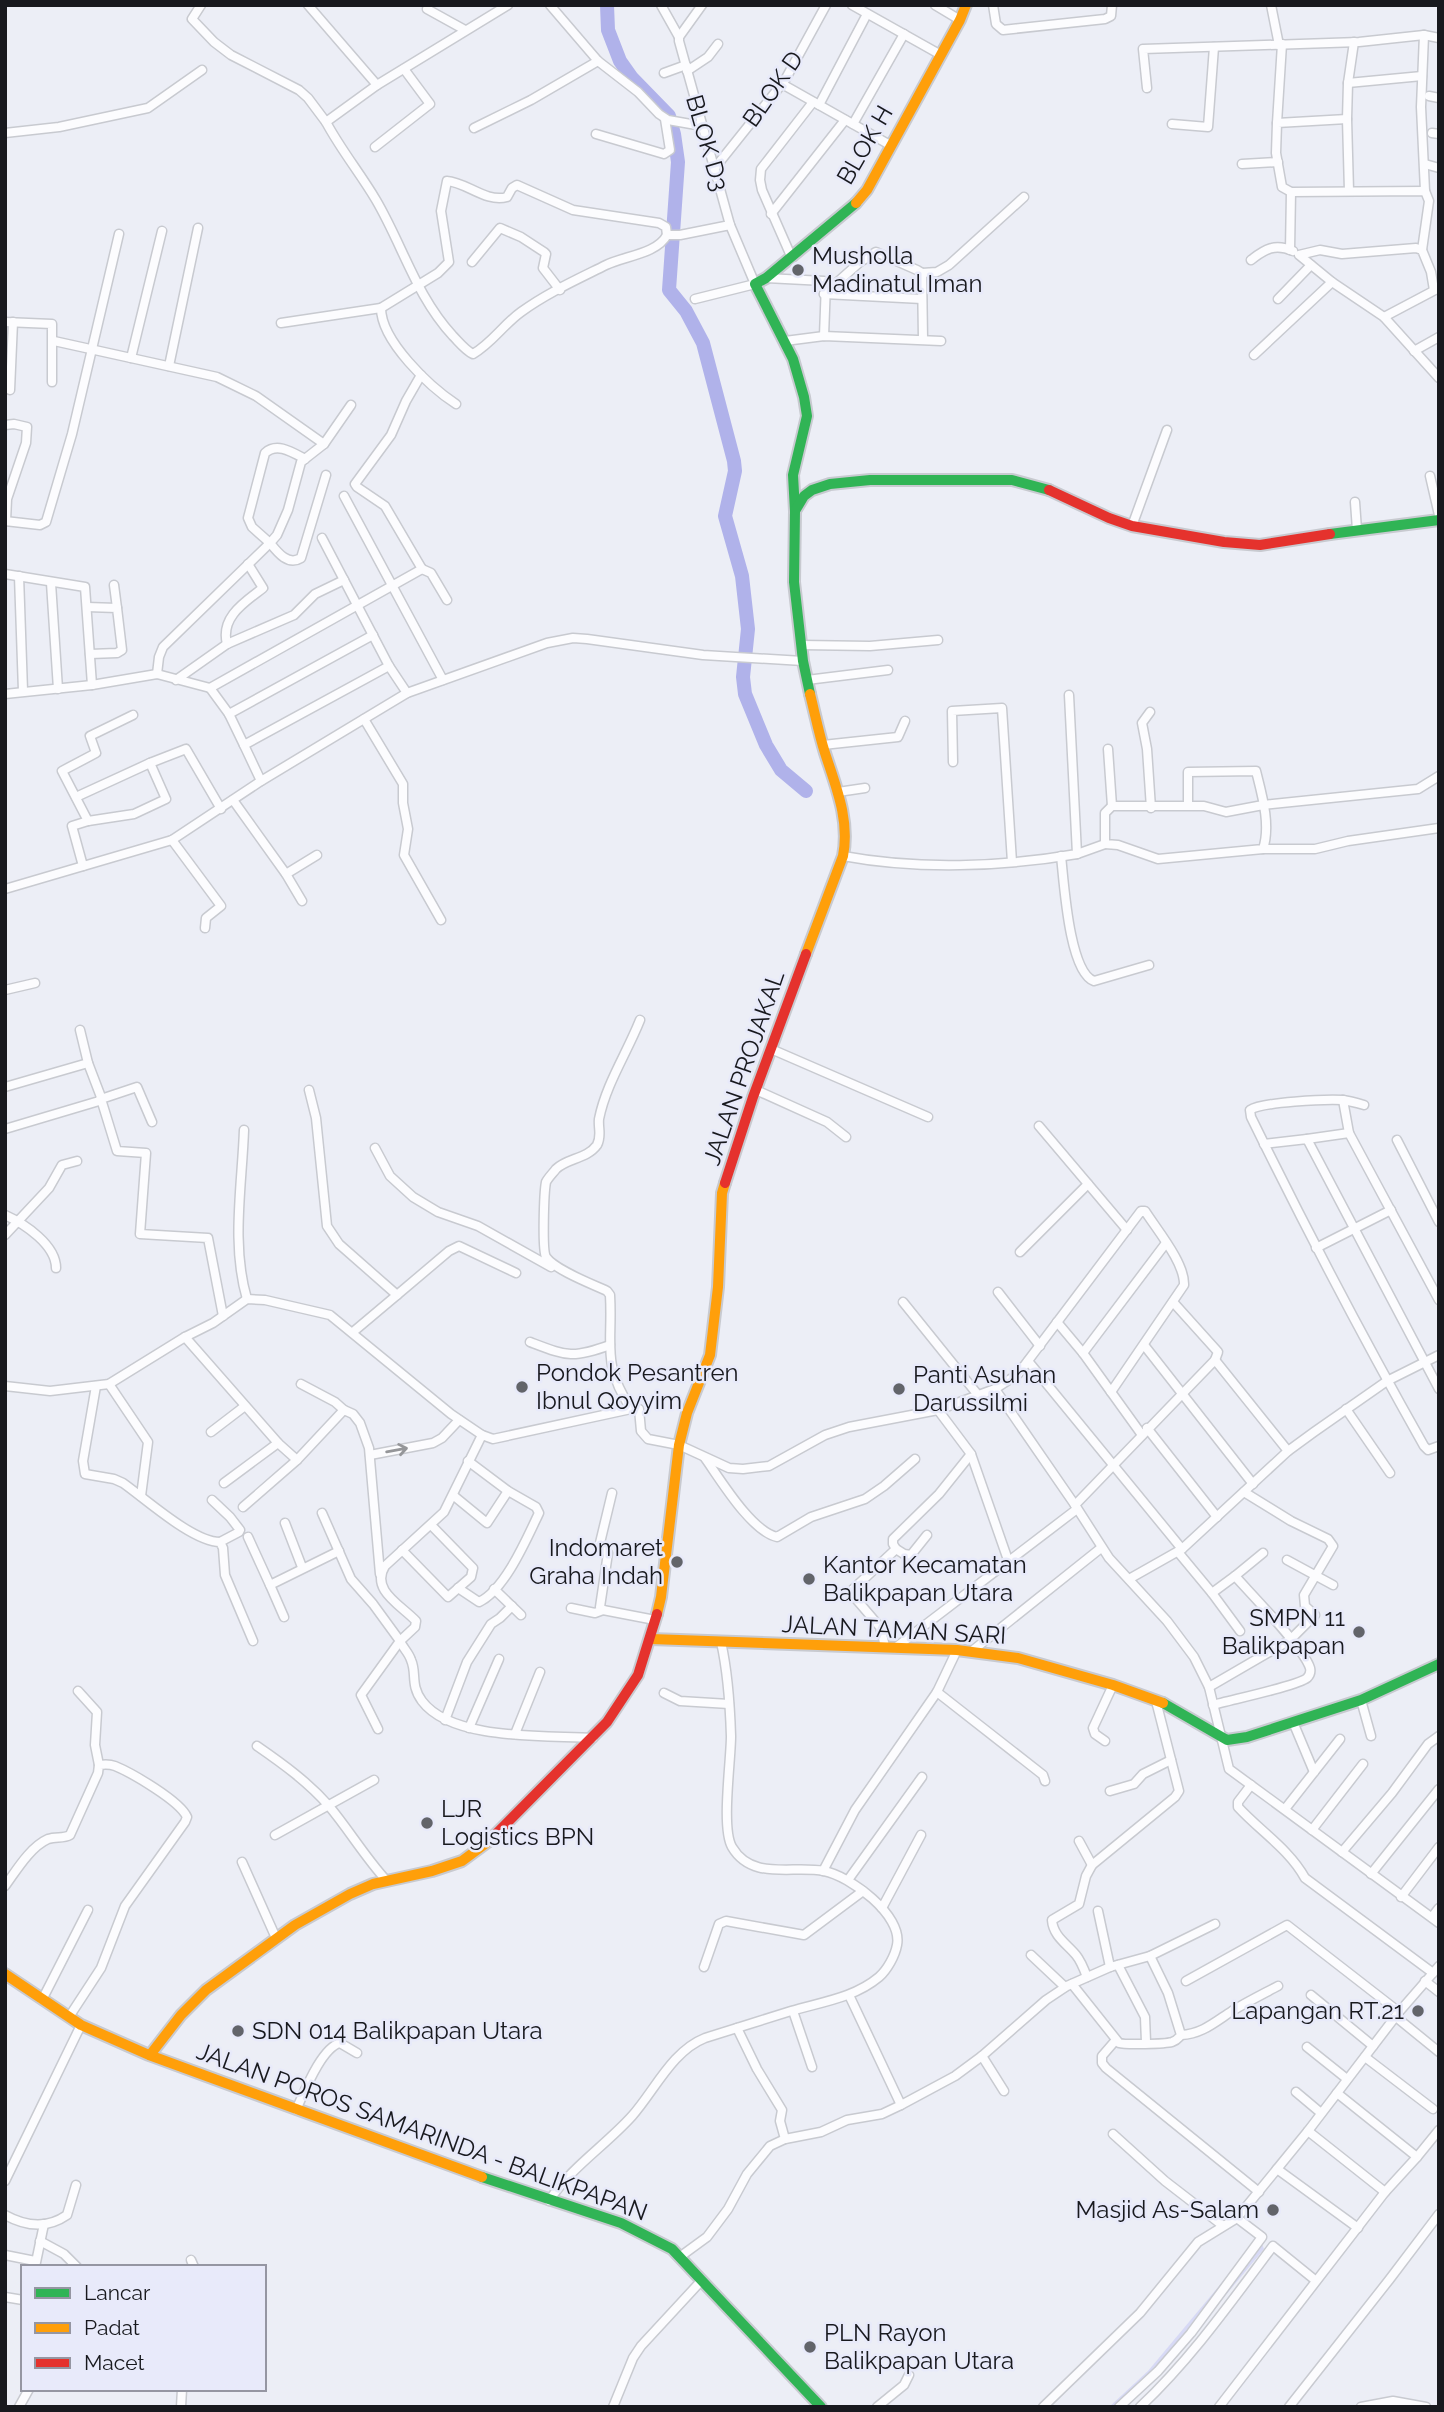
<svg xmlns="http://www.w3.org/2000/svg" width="1444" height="2412" font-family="Raleway,sans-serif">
<rect width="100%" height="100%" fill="#eceef6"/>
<polygon fill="#d7d9f5" points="1261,2242 1264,2249 1210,2314 1122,2407 1109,2407 1148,2371 1245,2255"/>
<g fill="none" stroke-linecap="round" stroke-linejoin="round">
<polyline stroke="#b0b2ea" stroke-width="14" points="607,5 608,30 620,61 632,78 669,116 674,134 678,162 669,290 686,311 703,343 734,461 735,471 725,516 742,576 748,629 743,677 745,694 766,745 781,770 806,791"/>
<g stroke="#c8cad0" stroke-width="11">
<g id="street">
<polyline points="201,5 192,19 214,42 231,55 299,90 308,98 326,122"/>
<polyline points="308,5 377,85"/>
<path d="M508 5 377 85 326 122C341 150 360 173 376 200 403 246 416 296 453 336 459 342 465 350 473 354 492 343 503 325 521 312 547 293 578 279 606 265 624 256 657 254 667 235"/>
<polyline points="550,5 598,61 638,92 659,114 668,120 702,126"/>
<polyline points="661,5 679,37"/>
<polyline points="852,5 941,55"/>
<polyline points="935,5 960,20"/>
<polyline points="993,5 996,24 1003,30 1105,19 1111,16 1112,5"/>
<polyline points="1271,5 1279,45"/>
<polyline points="427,9 465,30"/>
<polyline points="1424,35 1421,107 1425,191"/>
<polyline points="687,71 708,57 718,44"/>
<polyline points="664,73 686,65"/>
<polyline points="1348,83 1422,76"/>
<polyline points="782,84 890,145"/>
<polyline points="1147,88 1143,49 1359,42 1424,35 1439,38"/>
<polyline points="1429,96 1439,98"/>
<polyline points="819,105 867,14"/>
<polyline points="1347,119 1277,123 1276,153 1282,187 1291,192 1425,191 1429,201 1422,250"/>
<polyline points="1277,123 1282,44"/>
<polyline points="853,124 904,34"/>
<polyline points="1172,124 1208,127 1214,47"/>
<polyline points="474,128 531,100 598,61"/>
<polyline points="5,133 59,127 148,108 202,70"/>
<polyline points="1432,133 1439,134"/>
<polyline points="596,134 664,154 670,150 665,119"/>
<polyline points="375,147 430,104 404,69"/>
<polyline points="1242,164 1278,162"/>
<polyline points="1425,164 1439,168"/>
<polyline points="714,169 785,80 826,5"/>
<polyline points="1349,191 1347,119 1348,83 1354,42"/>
<polyline points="771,214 845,120"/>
<polyline points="1290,250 1291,192"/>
<polyline points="791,256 762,190 760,180 761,169 813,102"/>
<path d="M1251 260C1265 249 1275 243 1293 251"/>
<polyline points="472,262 500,228 521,237 544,252 546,254 543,268 560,290"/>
<polyline points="922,273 937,272 949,265 1024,197"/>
<polyline points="766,278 824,281 826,283 824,336"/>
<polyline points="1434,290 1431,272 1422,250 1416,248 1342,254 1320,250 1299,255 1332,282 1384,317 1439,378"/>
<polyline points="824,294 860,262 876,252 917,270 922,273 923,339"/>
<polyline points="824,294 922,299"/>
<polyline points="695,299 755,284 730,225 679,41 679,37 702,5"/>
<polyline points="1278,299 1311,265"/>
<polyline points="1384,317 1437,289"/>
<polyline points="5,322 52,324 52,382"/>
<polyline points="281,323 381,308"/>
<path d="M54 341 217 377 256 396 324 444 301 462 288 510 277 535 270 543C278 553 288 566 301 558L326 475"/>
<polyline points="785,341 824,336 941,341"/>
<polyline points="1414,351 1439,337"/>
<polyline points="1254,355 1332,282"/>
<polyline points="131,358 162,231"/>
<polyline points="169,366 198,228"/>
<polyline points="421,375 406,401 391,435 355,484 357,487 385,506 422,569"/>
<polyline points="10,390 13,322"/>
<path d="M456 404C430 387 381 341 381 308L438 273 449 262 441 211 447 181C466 182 486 203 507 197L512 188 517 185 573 210 659 223 666 227 667 235H680L730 225"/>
<polyline points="5,425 14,424 27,427 26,443 7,499 6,521"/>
<polyline points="324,444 351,405"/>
<polyline points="1430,476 1439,515"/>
<polyline points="344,496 443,680"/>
<polyline points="1355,502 1357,530"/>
<polyline points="5,521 40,525 46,522 72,434 119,234"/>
<polyline points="1132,526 1167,430"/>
<polyline points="322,538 389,666 407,693"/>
<polyline points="5,574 85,587 92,685"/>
<polyline points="19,576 23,691"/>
<polyline points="51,583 58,689"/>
<polyline points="114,585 117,608"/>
<polyline points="87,607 117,608 122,650 117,653 90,654"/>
<path d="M227 644C220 617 245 602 263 588L248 564"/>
<polyline points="802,645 870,646 938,640"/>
<path d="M157 674 159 657 163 647 270 543 252 527 248 518 265 453C277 442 292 452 305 459"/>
<polyline points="176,680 227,644 294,615 315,594 344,580"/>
<polyline points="807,680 888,670"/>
<polyline points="210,688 422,569 431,573 447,600"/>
<polyline points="5,694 92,685 157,674 210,688 229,714 244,745 389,666"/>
<polyline points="1150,712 1142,723 1147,749 1151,808"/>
<polyline points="229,714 373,635"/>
<polyline points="364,719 403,784 403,803 408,829 404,855 441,920"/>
<polyline points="244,745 261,781"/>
<polyline points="823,745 898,737 905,721"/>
<polyline points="1108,749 1112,806"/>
<polyline points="953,762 952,711 1002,708 1012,862"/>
<polyline points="838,792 865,788"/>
<polyline points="76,797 150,763"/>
<polyline points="233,800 286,874 302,901"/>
<path d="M1188 805V772L1256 771C1262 795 1271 825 1263 849L1158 859 1118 845 1105 844V813L1112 806H1204L1226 812 1263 805 1418 789 1439 776"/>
<polyline points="88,821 134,814 166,799 150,763 186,749 221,809"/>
<polyline points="172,840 221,906 206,918 205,928"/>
<polyline points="1263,849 1315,849 1348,841 1439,828"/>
<polyline points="1077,854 1105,844"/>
<path d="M843 856C918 870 1002 867 1077 854L1069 695"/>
<path d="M1061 856C1064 882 1069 972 1094 981L1149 965"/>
<polyline points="83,866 72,826 88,821 62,771 96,753 90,736 133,715"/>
<polyline points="286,874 317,855"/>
<polyline points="5,889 172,840 261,781 407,693 547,643 573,638 587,639 703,655 803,661"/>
<polyline points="5,990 35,983"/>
<polyline points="771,1049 928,1117"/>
<polyline points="5,1087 88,1063 80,1030"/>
<polyline points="309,1090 316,1118 327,1226 339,1244 397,1295 353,1332"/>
<polyline points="756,1090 827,1122 846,1137"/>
<polyline points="1343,1100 1349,1133"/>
<path d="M1364 1105C1357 1103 1350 1101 1343 1100 1326 1099 1262 1102 1250 1110L1251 1117C1306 1229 1363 1338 1424 1446L1428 1450 1439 1446"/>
<polyline points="152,1122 137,1087 101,1099 117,1151 146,1153 140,1234 208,1238 223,1316"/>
<polyline points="1039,1126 1127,1230"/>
<polyline points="5,1129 99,1101 101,1097 88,1063"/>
<path d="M244 1130C242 1186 231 1245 247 1299"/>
<polyline points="1307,1139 1349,1133 1439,1300"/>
<polyline points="1397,1140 1439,1222"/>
<polyline points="1264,1144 1307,1139 1439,1389"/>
<polyline points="375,1148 390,1176 413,1197 438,1212 478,1226 551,1267"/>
<path d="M5 1215C25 1224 56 1245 56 1268"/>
<polyline points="5,1235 49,1188 62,1165 77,1161"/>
<polyline points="1316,1248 1391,1210"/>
<polyline points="1020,1252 1088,1184"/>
<polyline points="998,1292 1040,1346"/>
<polyline points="397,1295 449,1251 459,1246 516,1273"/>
<polyline points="903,1302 978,1395"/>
<polyline points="1173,1302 1218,1352 1215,1360"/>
<polyline points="1057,1322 1083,1353 1142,1435"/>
<polyline points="185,1337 278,1443 297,1460 341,1413 344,1410 353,1414 360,1423 369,1448 380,1574"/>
<path d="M530 1342C567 1356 572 1359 610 1345"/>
<polyline points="1144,1345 1253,1484"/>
<polyline points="1083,1353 1166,1243"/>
<polyline points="1028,1361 1182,1549"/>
<polyline points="109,1384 148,1442 141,1496"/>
<polyline points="301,1384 335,1402 344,1410"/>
<path d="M5 1386 50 1391 109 1384 185 1337 213 1323 247 1299 265 1300 330 1315 451 1414 482 1435 493 1439 631 1409H639L641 1431 648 1439 679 1445 729 1468 743 1469 769 1466 825 1435 849 1427 938 1410 995 1389 1018 1374 1141 1211H1145C1157 1230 1185 1263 1184 1285L1111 1392"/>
<path d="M96 1386 83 1461 85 1474 114 1479 123 1483C147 1500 193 1542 220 1542L223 1548 225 1575 253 1641"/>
<polyline points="995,1389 1075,1505 1109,1558 1167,1621 1194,1657 1209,1687 1229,1769 1439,1923"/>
<path d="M631 1409C601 1363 613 1344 610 1295L607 1291C592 1284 555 1270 546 1257 542 1250 544 1192 546 1182 548 1178 553 1173 556 1169 567 1158 587 1159 597 1145 602 1136 598 1128 599 1119 606 1084 627 1053 640 1020"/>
<polyline points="1346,1409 1390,1473"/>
<polyline points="938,1410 971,1454 1008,1560"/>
<polyline points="1147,1428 1217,1517"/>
<polyline points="211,1432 245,1406"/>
<path d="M482 1435 444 1512 385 1566C370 1590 401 1605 416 1621L415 1627 400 1641C403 1648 409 1653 411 1660 417 1673 410 1685 422 1701 452 1741 546 1735 593 1738"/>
<polyline points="370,1455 433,1443 442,1438 459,1420"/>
<path d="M705 1458C720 1479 751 1531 777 1537L811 1517 865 1499 884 1486 915 1459"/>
<polyline points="224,1483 278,1443"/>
<polyline points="612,1493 599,1547 608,1553 600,1607 603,1610 655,1620"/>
<polyline points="454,1496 487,1523 508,1491"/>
<polyline points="212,1500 230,1517 240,1530 239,1532 220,1542"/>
<polyline points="1075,1505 1215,1360 1288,1451"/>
<polyline points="243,1507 297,1460"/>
<polyline points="322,1513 351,1579 373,1604 400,1641 361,1695 378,1729"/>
<polyline points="285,1523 302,1567"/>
<polyline points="248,1537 270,1585 339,1551"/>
<polyline points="896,1549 904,1554 911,1555 927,1535"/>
<polyline points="402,1550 448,1597 471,1577 473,1568 431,1525"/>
<polyline points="1178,1552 1212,1593 1235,1576"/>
<polyline points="1287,1560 1333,1585"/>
<polyline points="1129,1579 1182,1549 1288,1451 1314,1432 1387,1381 1439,1355"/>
<polyline points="270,1585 284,1617"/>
<path d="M458 1588 479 1602C505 1590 527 1538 539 1513L536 1507 508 1491 468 1461"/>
<polyline points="494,1589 521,1615"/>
<polyline points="1212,1593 1240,1631"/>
<polyline points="571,1608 595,1613 603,1610"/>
<polyline points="885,1646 880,1627 850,1592 896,1549 893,1544 893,1539 939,1494 971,1454"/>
<polyline points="895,1648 1077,1509"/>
<polyline points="972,1651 1101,1548"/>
<polyline points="1209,1687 1290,1640 1315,1615 1305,1606 1304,1595 1333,1546 1328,1539 1291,1521 1244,1492"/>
<polyline points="78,1691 97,1712 95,1745 99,1765"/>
<polyline points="937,1692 1043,1775 1045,1781"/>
<polyline points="664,1693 680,1701 729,1704"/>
<polyline points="1361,1700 1371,1736"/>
<path d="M1213 1705C1230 1700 1297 1686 1307 1678 1310 1675 1311 1672 1310 1668 1304 1648 1251 1594 1235 1576L1263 1553"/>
<polyline points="445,1720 467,1662 491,1624 500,1618 512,1606"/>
<polyline points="1293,1722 1314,1772"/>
<polyline points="469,1728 499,1659"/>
<polyline points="515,1734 540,1672"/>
<polyline points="1105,1741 1095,1734 1093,1728 1113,1685"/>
<path d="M257 1746C283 1764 308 1782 329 1806 349 1830 365 1857 386 1880"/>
<path d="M1251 1785 1238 1802V1807C1260 1831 1289 1849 1305 1878L1433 1973"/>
<polyline points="1110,1791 1134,1784 1143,1774 1171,1760"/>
<polyline points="1285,1809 1340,1739"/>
<polyline points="1312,1830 1363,1764"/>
<polyline points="275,1835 374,1780"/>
<polyline points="1079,1841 1092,1865"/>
<polyline points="1342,1852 1392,1793 1428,1744 1439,1736"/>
<polyline points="242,1862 276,1938"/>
<polyline points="823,1871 855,1810 937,1692 957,1650"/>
<polyline points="1371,1874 1439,1789"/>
<polyline points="848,1880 922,1777"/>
<path d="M5 1886C16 1871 30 1847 48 1839 56 1836 63 1839 70 1835L98 1773 99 1765C105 1764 110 1764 115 1766 132 1773 180 1801 187 1817L185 1822 125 1906 101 1968 69 2017"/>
<polyline points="1401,1897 1439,1847"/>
<polyline points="882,1908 921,1835"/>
<polyline points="1098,1911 1110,1967"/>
<polyline points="1432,1917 1439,1908"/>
<polyline points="1031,1955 1065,1987"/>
<polyline points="1118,1965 1145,2017 1146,2042"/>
<polyline points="704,1967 719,1924 726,1921 804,1935 863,1891"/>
<path d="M1087 1977C1084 1969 1081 1961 1076 1955 1067 1944 1053 1936 1052 1920L1079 1904 1086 1876 1092 1865 1175 1797 1179 1791 1156 1701"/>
<polyline points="1186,1981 1287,1925 1399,2012"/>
<polyline points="1425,1981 1439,1992"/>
<path d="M1072 1984 1119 2043C1125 2045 1165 2044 1172 2042 1178 2040 1177 2039 1181 2035L1168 1993 1150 1956"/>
<polyline points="849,1995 901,2105"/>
<polyline points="1311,1995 1373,2046"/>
<polyline points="42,2000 88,1910"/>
<polyline points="793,2011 812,2067"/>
<polyline points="1396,2017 1439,2052"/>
<polyline points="737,2028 757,2069 782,2110 780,2121 785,2139"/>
<path d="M1181 2035C1202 2034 1215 2022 1232 2011 1247 2002 1263 1994 1278 1986"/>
<polyline points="1115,2041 1102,2056 1102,2063 1106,2068 1259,2192"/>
<polyline points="1307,2047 1347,2079"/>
<polyline points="982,2056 1004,2091"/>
<polyline points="1365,2057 1433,2109"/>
<polyline points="1296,2092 1321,2113"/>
<path d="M296 2110C304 2093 321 2048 340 2043L357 2053"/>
<polyline points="1308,2131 1385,2192"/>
<polyline points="1113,2134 1165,2181 1222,2225"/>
<polyline points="1417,2157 1439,2130"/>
<polyline points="1277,2169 1358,2228"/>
<polyline points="5,2181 81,2025"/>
<path d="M549 2201C571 2167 605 2146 632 2116 655 2090 672 2051 705 2038 734 2029 762 2020 791 2011 821 2002 854 1998 879 1977 887 1970 895 1956 897 1945 903 1915 850 1876 824 1871 792 1865 752 1881 732 1847 721 1828 731 1761 731 1736 730 1704 728 1673 721 1642"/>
<path d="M5 2215C25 2226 47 2229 67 2215L76 2185"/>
<polyline points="40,2241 64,2254 77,2267"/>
<polyline points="5,2255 35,2261"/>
<polyline points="681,2256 707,2237 728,2209 747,2174 770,2146 785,2139 821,2132 847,2120 882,2114 901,2105 955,2076 982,2056 1046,2000 1067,1986 1110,1967 1150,1956 1215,1924"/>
<polyline points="191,2260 194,2267"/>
<polyline points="35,2267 44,2224"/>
<polyline points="5,2297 23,2300"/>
<polyline points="19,2407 29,2389"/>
<polyline points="181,2407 182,2389"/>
<polyline points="613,2407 633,2358 641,2346 702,2280"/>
<polyline points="877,2407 904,2385 909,2375"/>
<polyline points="1043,2407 1140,2313 1198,2242 1237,2218 1308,2131 1399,2012 1439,1966"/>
<polyline points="1119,2407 1158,2371 1191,2333 1262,2237 1237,2218"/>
<path d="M1140 2407C1191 2359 1231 2302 1273 2246L1315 2280"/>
<polyline points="1219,2407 1385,2192 1417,2157 1337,2093"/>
<polyline points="1289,2407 1389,2280 1439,2214"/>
<polyline points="1361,2407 1393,2401 1426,2407"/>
</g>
</g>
<g stroke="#c8cad0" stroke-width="14">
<g id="fast">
<polyline points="795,511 793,475 807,416 804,397 793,359 755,284 766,278 856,203"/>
<polyline points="1330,534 1439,520"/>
<polyline points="810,694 803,661 794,582 795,511 804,496 812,490 830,484 870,480 1012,480 1049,490"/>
<polyline points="1163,1703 1227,1740 1247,1737 1361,1700 1439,1664"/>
<polyline points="482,2177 621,2223 672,2249 821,2407"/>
</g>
</g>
<g stroke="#c8cad0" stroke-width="14">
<g id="slow">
<polyline points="856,203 867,190 960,20 966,5"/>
<path d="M806 954 843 856C850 820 836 787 825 753 819 734 815 714 810 694"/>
<polyline points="657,1614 661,1597 679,1445 687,1413 710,1355 718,1287 722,1193 725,1183"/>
<polyline points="651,1639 957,1650 1018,1658 1113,1685 1163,1703"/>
<polyline points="5,1974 81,2025 149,2055 482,2177"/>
<polyline points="150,2055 181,2015 206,1990 295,1925 350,1894 373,1884 432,1871 462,1861 489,1841"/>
</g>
</g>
<g stroke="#c8cad0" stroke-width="14">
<g id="jam">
<polyline points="1049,490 1109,518 1132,526 1224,542 1260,545 1330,534"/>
<polyline points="725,1183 753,1097 806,954"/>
<polyline points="489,1841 607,1722 638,1675 657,1614"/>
</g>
</g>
<use href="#street" stroke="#fcfcfe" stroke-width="8"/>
<use href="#fast" stroke="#30b455" stroke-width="10"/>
<use href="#slow" stroke="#ff9f0a" stroke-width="10"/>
<use href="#jam" stroke="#e5322d" stroke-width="10"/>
</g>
<defs><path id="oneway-shaft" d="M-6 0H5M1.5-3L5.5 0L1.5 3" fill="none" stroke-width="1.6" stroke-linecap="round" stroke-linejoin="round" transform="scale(1.75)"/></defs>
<use stroke="#959699" href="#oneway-shaft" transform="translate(397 1450) rotate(-10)"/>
<g fill="#62646a" stroke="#e8eafa" stroke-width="2.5">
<circle cx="798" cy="270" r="7"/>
<circle cx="522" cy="1387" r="7"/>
<circle cx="899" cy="1389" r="7"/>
<circle cx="677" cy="1562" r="7"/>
<circle cx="809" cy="1579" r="7"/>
<circle cx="1359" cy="1632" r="7"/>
<circle cx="427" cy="1823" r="7"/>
<circle cx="1418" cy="2011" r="7"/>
<circle cx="238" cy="2031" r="7"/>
<circle cx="1273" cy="2210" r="7"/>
<circle cx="810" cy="2347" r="7"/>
</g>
<g text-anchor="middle" stroke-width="5" stroke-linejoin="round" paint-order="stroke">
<g font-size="24" fill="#18191e" stroke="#e8eafa">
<text transform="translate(773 89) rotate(-55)" y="8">BLOK D</text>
<text transform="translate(707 143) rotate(74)" y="8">BLOK D3</text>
<text transform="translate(865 145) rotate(-60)" y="8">BLOK H</text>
<text transform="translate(744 1068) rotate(-71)" y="8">JALAN PROJAKAL</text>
<text transform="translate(894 1630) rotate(3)" y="8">JALAN TAMAN SARI</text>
<text transform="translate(422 2132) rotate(20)" y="8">JALAN POROS SAMARINDA - BALIKPAPAN</text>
</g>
<g font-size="24" fill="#18191e" stroke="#e8eafa" text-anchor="start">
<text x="812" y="264">Musholla<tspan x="812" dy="28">Madinatul Iman</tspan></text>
<text x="536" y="1381">Pondok Pesantren<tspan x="536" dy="28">Ibnul Qoyyim</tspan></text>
<text x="913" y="1383">Panti Asuhan<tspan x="913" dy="28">Darussilmi</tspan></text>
<text x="663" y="1556" text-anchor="end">Indomaret<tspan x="663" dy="28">Graha Indah</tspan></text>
<text x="823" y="1573">Kantor Kecamatan<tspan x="823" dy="28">Balikpapan Utara</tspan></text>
<text x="1345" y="1626" text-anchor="end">SMPN 11<tspan x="1345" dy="28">Balikpapan</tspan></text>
<text x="441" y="1817">LJR<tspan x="441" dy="28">Logistics BPN</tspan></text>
<text x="1404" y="2019" text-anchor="end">Lapangan RT.21</text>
<text x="252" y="2039">SDN 014 Balikpapan Utara</text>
<text x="1259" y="2218" text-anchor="end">Masjid As-Salam</text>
<text x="824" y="2341">PLN Rayon<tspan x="824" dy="28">Balikpapan Utara</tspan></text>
</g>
</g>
<rect width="1444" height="2412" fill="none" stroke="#18191e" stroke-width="14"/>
<rect x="21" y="2265" width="245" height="126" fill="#e8eafa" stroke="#9596a2" stroke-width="2"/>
<rect x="35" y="2288" width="35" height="10" fill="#30b455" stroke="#9596a2" stroke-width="2"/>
<text x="84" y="2300" font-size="21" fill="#18191e">Lancar</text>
<rect x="35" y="2323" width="35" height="10" fill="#ff9f0a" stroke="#9596a2" stroke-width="2"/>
<text x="84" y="2335" font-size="21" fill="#18191e">Padat</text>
<rect x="35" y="2358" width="35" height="10" fill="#e5322d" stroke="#9596a2" stroke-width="2"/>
<text x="84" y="2370" font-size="21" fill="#18191e">Macet</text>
</svg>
